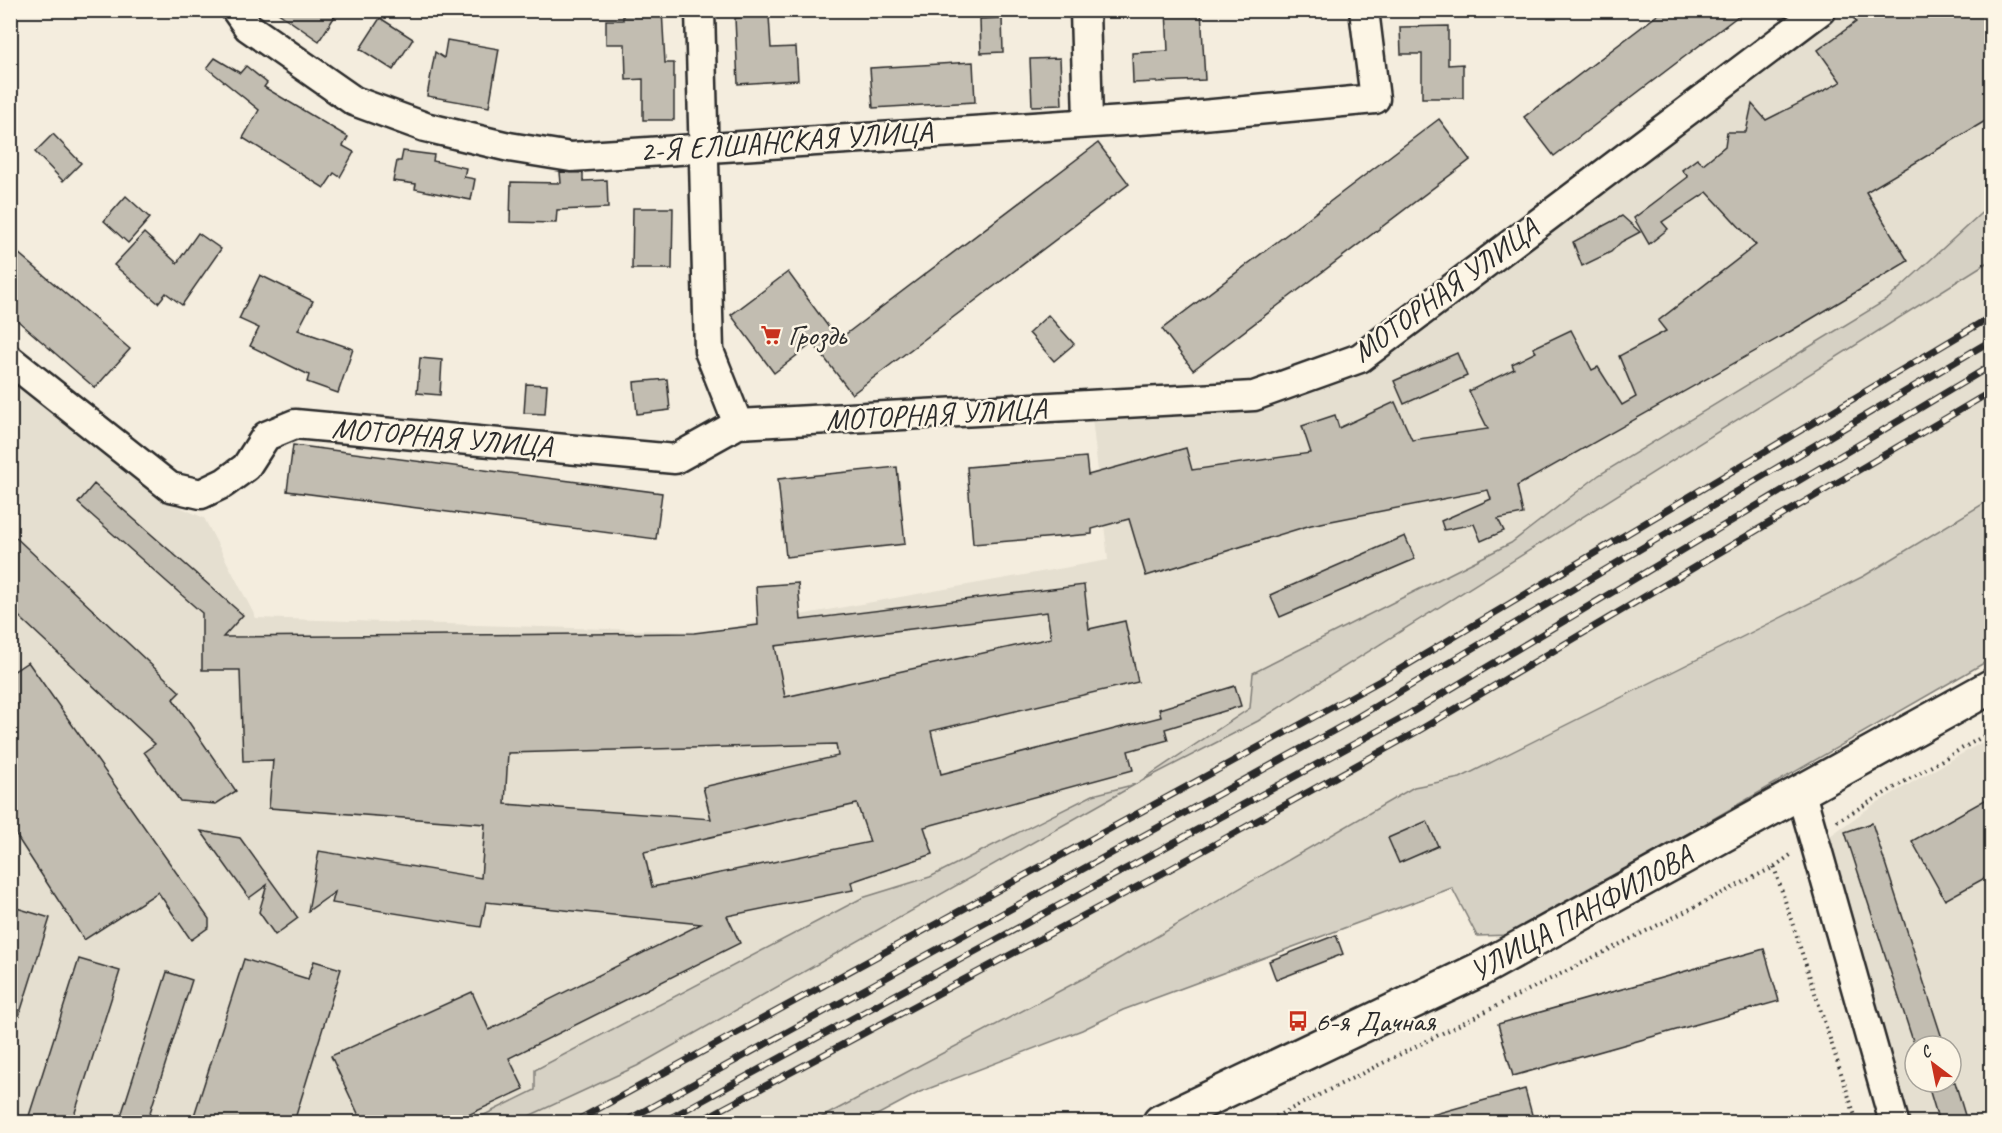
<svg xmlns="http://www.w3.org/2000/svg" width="2002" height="1133" font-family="Caveat,sans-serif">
<rect width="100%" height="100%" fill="#f4edde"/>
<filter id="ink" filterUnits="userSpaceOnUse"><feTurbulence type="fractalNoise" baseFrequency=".0167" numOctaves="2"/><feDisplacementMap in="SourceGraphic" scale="12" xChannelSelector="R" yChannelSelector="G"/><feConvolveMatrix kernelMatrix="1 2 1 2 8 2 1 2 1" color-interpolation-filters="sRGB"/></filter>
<g filter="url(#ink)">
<g fill="#e5dfd0" fill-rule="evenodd">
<polygon points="1842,11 1991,11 1991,204 1888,299 1599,475 1511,543 1253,673 1250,708 1143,780 1258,721 1991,260 1991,499 1864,576 1460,778 1414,787 1101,969 813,1122 516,1122 637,1066 1133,785 1092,795 930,877 862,898 535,1069 535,1090 470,1122 11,1122 10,375 160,498 204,518 256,618 704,632 1108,560 1092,418 1261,404 1370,369"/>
<path d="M1991 737V1122H1906L1832 866 1830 836 1873 805ZM1915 1046H1951V1082H1915Z"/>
</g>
<g fill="#d6d1c4" stroke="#807e78" stroke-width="1.5">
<polygon points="1991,204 1991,260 1258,721 1136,784 637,1066 516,1122 470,1122 535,1090 535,1070 862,898 930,877 1093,795 1136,784 1250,708 1253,673 1511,543 1599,475 1888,299"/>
<polygon points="1991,499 1991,659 1511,935 1477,936 1452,888 1123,1010 1082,1030 920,1092 864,1122 813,1122 1101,969 1414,787 1460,778 1864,576"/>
</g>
<g fill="#c2bdb1" stroke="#2b2b2b" stroke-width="1.5" fill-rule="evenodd">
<polygon points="274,10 339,10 319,41"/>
<polygon points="623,10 662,10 665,63 674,63 674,120 643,120 643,79 626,80 625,44 606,44 606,20 623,20"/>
<polygon points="1166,10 1201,10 1205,80 1133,83 1132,53 1168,51"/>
<polygon points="1664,10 1746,10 1554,156 1524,117"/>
<polygon points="1849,10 1992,10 1992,117 1866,192 1908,261 1791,331 1517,486 1523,514 1498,519 1504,531 1481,541 1474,524 1444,530 1441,521 1491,499 1488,490 1311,525 1146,576 1129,519 1092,529 1092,534 973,544 967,467 1086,457 1088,475 1186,448 1192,470 1311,453 1302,426 1335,415 1339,428 1395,402 1412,440 1488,429 1469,391 1514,369 1512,364 1536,352 1533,348 1571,330 1592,370 1598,367 1622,405 1636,397 1619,356 1666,331 1658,321 1756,245 1707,192 1662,222 1668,229 1649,244 1634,218 1688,177 1682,170 1697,159 1703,164 1725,146 1727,132 1746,132 1752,104 1766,120 1841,82 1818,50 1856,22"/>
<polygon points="769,16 771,48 796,47 798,80 738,84 735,18"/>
<polygon points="380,18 413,39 393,70 360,49"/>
<polygon points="1002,18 1003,52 981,53 980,19"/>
<polygon points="1448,26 1448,65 1463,64 1463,98 1422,98 1422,54 1401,54 1400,27"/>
<polygon points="447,40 499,49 489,107 427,96 435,52 444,58"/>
<polygon points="215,58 240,73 246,66 267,83 264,87 348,137 343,146 354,152 340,177 334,173 324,188 243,138 259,110 207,68"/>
<polygon points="1060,58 1062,105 1032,106 1030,59"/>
<polygon points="973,62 975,102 873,108 870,68"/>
<polygon points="1439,119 1470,160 1193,370 1162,329"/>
<polygon points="53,134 81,163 63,181 35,152"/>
<polygon points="1098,143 1129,184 852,394 813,343 774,373 731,315 788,272 838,340"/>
<polygon points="403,151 434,155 433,161 466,168 464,177 475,179 471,200 415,189 416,184 393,181 397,161 401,161"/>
<polygon points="560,172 583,173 583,181 607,180 608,208 557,210 556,223 510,222 511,182 561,183"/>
<polygon points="126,196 150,218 128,243 104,221"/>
<polygon points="633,208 673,208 672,269 632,269"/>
<polygon points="1622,216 1640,232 1621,242 1611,252 1582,266 1573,242"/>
<polygon points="144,233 177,263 198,233 221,249 182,305 166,293 158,303 114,265"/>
<polygon points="10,246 130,349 95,388 10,314"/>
<polygon points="260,275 313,301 298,330 353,349 338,393 307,382 309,375 250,346 259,328 239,319"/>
<polygon points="1048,315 1074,344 1054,361 1029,333"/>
<polygon points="1457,353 1467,376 1404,404 1394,381"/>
<polygon points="420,358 442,360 440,395 417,393"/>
<polygon points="667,379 670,410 637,414 634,382"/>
<polygon points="526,384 547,385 545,414 524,413"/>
<polygon points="293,445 662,493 656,539 287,491"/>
<polygon points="897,467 905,544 786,557 778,479"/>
<path d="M94 484 243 615 223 637 694 633 758 625 756 586 798 583 801 620 1084 585 1089 629 1125 621 1138 682 931 731 941 774 1161 717 1159 709 1235 686 1241 706 1165 729 1168 740 1128 751 1133 770 924 827 933 854 851 882 853 890 727 916 740 943 509 1058 524 1089 453 1122H362L331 1056 472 992 489 1030 701 924 486 902 481 927 332 903 335 892 308 911 319 851 481 878 485 824 269 808 273 760 243 761 240 670H202V613L78 503ZM1047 612 1051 638 785 697 775 646ZM836 744 838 756 703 787 711 819 505 804 508 753ZM857 804 870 842 652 887 644 852Z"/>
<polygon points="10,532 180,692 173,699 236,791 216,804 180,801 144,752 155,744 10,608"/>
<polygon points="1405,536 1415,559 1280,617 1270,595"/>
<polygon points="28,662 209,919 209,927 191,940 158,892 84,940 10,826 10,674"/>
<polygon points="1992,796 1992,874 1945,900 1912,841"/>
<polygon points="1427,821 1438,846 1399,863 1388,838"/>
<polygon points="1872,823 1942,1038 1915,1047 1845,832"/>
<polygon points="201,831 240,838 298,918 275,935 259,912 267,885 249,898"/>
<polygon points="10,906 50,918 15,1029 10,1028"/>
<polygon points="1336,935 1343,954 1276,980 1269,961"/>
<polygon points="1764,949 1779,1001 1513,1076 1498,1024"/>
<polygon points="79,959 120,971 72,1122 27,1122"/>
<polygon points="244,959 308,979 314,961 341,969 294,1122 192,1122"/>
<polygon points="167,972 192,980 147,1122 119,1122"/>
<polygon points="1927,1082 1955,1082 1967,1122 1939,1122"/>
<polygon points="1525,1089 1534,1122 1429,1122 1428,1116"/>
</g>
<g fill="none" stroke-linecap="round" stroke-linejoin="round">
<g stroke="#2b2b2b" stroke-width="33">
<g id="street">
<polyline points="236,10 248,27 354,101 425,127 509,147 571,157 1170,118 1375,99 1364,10"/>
<polyline points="700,10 709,351 738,424"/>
<polyline points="1085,10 1088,121"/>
<polyline points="10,360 170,487 201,494 224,483 246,467 266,436 295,424 675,459 738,424 1254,396 1360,358 1821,10"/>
<polyline points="1801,793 1894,1122"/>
</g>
</g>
<g stroke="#2b2b2b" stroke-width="38">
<polyline id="secondary" points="1160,1122 1481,969 1992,686"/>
</g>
<g stroke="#2b2b2b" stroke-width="4" stroke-dasharray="1.5 4.5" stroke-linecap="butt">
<polyline points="1837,821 1992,731"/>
<polyline points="1774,867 1857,1122"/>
<polyline points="1265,1122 1774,867 1792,854"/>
</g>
<use href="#street" stroke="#fcf5e5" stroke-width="28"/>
<use href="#secondary" stroke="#fcf5e5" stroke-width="33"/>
<g stroke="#2b2b2b" stroke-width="7">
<g id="rail">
<polyline points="574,1122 1387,677 1992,316"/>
<polyline points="624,1122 1344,725 1992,340"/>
<polyline points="663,1122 1407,715 1992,365"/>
<polyline points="698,1122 1163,873 1418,731 1992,391"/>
</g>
</g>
<use href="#rail" stroke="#fcf5e5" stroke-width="4.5" stroke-dasharray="14" stroke-linecap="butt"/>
</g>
</g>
<defs>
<g id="supermarket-bare" transform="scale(1.62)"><path d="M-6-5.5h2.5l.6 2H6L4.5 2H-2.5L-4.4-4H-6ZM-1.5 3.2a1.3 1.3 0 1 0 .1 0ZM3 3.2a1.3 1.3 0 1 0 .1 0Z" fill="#c8321e" stroke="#fcf5e5" stroke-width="2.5" paint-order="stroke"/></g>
<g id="bus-bare" transform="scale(1.62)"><path d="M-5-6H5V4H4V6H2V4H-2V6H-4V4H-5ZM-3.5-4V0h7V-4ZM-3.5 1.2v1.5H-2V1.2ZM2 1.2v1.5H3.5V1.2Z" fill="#c8321e" stroke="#fcf5e5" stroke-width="2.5" paint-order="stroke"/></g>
</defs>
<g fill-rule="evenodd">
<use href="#supermarket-bare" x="771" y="335"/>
<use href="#bus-bare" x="1298" y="1021"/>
</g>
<g text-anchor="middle" stroke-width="5" stroke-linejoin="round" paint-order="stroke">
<g font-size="30" fill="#2b2b2b" stroke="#fcf5e5">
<text transform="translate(786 141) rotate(-4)" y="10">2-Я ЕЛШАНСКАЯ УЛИЦА</text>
<text transform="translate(1445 290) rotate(-36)" y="10">МОТОРНАЯ УЛИЦА</text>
<text transform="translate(936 414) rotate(-3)" y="10">МОТОРНАЯ УЛИЦА</text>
<text transform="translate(442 437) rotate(5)" y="10">МОТОРНАЯ УЛИЦА</text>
<text transform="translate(1581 913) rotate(-29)" y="10">УЛИЦА ПАНФИЛОВА</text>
</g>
<g font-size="30" fill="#2b2b2b" stroke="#fcf5e5" text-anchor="start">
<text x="788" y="345">Гроздь</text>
<text x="1315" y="1031">6-я Дачная</text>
</g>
</g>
<rect width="2002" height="1133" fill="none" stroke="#fcf5e5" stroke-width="36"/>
<rect x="18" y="18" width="1966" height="1097" fill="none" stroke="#2b2b2b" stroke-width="2" filter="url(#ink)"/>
<g transform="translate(1933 1064) rotate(328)"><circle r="28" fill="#fcf5e5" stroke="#a8a49b" stroke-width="1.5"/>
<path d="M0-4.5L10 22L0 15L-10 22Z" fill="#c8321e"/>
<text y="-9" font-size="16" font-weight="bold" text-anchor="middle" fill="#2b2b2b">С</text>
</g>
</svg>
